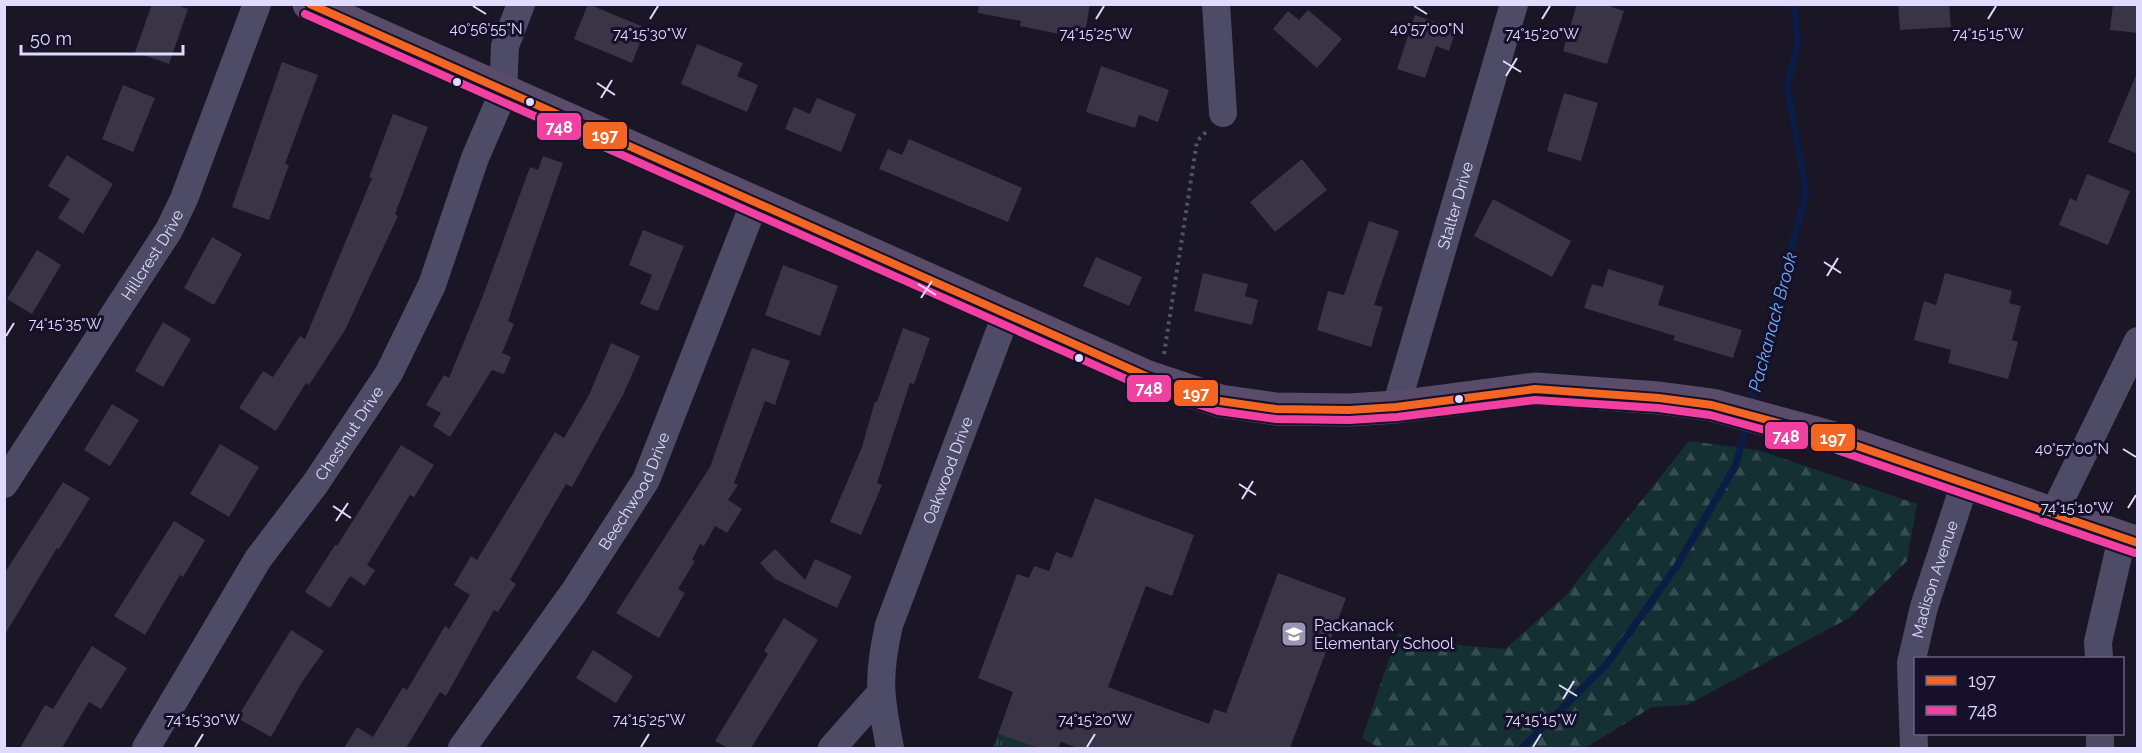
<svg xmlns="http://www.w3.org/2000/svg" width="2142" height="753" font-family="Raleway,sans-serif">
<defs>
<pattern id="grass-tufts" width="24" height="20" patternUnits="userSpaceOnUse" patternTransform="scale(1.5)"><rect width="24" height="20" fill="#143033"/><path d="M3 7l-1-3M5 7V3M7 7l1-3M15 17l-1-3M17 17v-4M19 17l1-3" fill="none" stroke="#364d52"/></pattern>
<pattern id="forest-firs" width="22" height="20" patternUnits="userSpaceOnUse" patternTransform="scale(1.5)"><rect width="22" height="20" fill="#143033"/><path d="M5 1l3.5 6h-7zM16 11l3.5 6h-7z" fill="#364d52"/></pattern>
</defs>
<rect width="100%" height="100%" fill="#1a1625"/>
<polygon fill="url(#grass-tufts)" points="998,734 1038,748 993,748"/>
<polygon fill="url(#forest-firs)" points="1689,441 1758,450 1917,504 1907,561 1849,618 1687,705 1652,707 1585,748 1380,748 1362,738 1398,633 1423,642 1505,649 1565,596"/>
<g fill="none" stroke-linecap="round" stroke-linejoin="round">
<g stroke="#0b1c47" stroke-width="7">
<polyline points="1751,405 1806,193 1787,85 1798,43 1794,4"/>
<polyline points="1522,748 1607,664 1678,564 1736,465 1747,422"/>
</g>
</g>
<g fill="#393446">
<polygon points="152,4 174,4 188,9 169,64 135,52"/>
<polygon points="588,4 646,28 632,63 574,39"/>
<polygon points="979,4 1090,4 1084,39 1020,26 1021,21 978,13"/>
<polygon points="1577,4 1604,4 1624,11 1607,64 1563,51"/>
<polygon points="1898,4 1949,4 1951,27 1900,30"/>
<polygon points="2113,4 2138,4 2138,33 2110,30"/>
<polygon points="1308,10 1342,39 1317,68 1273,29 1288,11 1299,20"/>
<polygon points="1415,15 1456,29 1449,51 1436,46 1425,78 1397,69"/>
<polygon points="697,44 743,63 737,76 758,85 747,112 681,84"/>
<polygon points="282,62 318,75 285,164 289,165 269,220 232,207"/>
<polygon points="1101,66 1169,90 1158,122 1139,115 1135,128 1086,112"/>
<polygon points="2137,73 2138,73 2138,154 2108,142"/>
<polygon points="123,85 155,98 133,152 102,139"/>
<polygon points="1564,93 1598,103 1581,161 1547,151"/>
<polygon points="817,98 856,114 841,152 785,129 794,107 810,114"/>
<polygon points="393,114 428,127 395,214 398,216 345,330 309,385 306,383 276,431 239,408 263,371 273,377 300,336 305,339 372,178 369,177"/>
<polygon points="909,139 1022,188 1008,222 879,169 888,149 902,155"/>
<polygon points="67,155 113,184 83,234 58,218 70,199 48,186"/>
<polygon points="543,156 563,163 508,321 514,324 502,353 511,357 504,374 492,370 450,437 433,426 441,413 426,405 444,375 449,378 484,293 530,167 538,170"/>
<polygon points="1302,159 1327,190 1275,232 1250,202"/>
<polygon points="2087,174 2130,191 2108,245 2059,225 2070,198 2076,201"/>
<polygon points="1493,199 1571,241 1552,277 1474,236"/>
<polygon points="1369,221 1399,231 1374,305 1383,307 1371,347 1317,330 1328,291 1344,295"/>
<polygon points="643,230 684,246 658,311 640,304 652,275 629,265"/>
<polygon points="212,237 242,254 214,305 184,288"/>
<polygon points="37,250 61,265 32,314 7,299"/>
<polygon points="1096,257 1142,277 1129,306 1083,286"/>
<polygon points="783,265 838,286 820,336 765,315"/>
<polygon points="1608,269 1664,286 1658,305 1742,330 1733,358 1673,340 1675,336 1584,308 1592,284 1603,287"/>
<polygon points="1203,273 1248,284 1245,296 1258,300 1252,325 1194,311"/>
<polygon points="1945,273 2012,291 2009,303 2021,306 2012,340 2018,342 2008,379 1948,363 1951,350 1914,340 1924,301 1936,305"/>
<polygon points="163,322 191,339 163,387 135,371"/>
<polygon points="903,328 930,338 914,384 910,383 877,483 882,485 861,535 830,522 862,447 875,401 877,402"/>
<polygon points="611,343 640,356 624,393 572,487 566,484 510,580 516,584 498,612 494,610 446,696 440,692 406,748 344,748 357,727 373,737 403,687 407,690 445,626 449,629 470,595 454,585 471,556 477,560 555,432 564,438 589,395"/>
<polygon points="752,348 790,361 775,405 765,401 734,483 738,485 728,500 742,509 727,533 715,526 704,546 700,544 692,560 695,561 678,589 685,593 659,638 616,613 710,467"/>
<polygon points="112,404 139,420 110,466 84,450"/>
<polygon points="220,444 259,467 229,517 190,494"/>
<polygon points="401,445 434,465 414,497 410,495 367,565 375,570 365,586 350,576 330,608 305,592 335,545 337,546"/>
<polygon points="63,482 90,498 59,549 57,548 4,636 4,574"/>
<polygon points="1095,498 1194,535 1172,596 1146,586 1108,687 1209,724 1214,709 1226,713 1278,573 1346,598 1290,748 1078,748 1061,742 1058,748 1038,748 998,734 1013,692 978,678 1017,574 1029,578 1034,566 1049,571 1056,552 1072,558"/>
<polygon points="174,521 205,540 183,577 180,575 145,635 114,616"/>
<polygon points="775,549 805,580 815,559 852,576 837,608 775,579 760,563"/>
<polygon points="784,618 818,640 751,748 728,748 715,741 768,654 764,651"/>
<polygon points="291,630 324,651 302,682 271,737 237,718"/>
<polygon points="92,646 127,668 101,709 89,702 62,748 20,748 45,705 53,709"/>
<polygon points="593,650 633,676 616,703 576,678"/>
</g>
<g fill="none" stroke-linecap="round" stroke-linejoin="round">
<polyline stroke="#495666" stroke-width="4" stroke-dasharray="3 4.5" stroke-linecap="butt" points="1164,354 1197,141 1207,131"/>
<g stroke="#4e4b66" stroke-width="28">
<polyline points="1216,4 1223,113"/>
<path id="s1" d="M1396 407 1514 4"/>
<path id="s2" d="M4 484 169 230 184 199 257 4"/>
<polyline points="2054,513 2138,341"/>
<polyline points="2099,658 2098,642 2122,538"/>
<polyline points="2100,734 2100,748"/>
<path id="s3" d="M146 748 258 559 315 484 389 373 432 285 475 158 503 93 505 46 521 4"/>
<path id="s4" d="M462 748 574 592 646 480 754 204"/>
<polyline points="832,748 879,695"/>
<path id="s5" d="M890 748C880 696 877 678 889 625L1006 315"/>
<path id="s6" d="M1914 748 1911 663 1924 607 1965 483"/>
</g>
<polyline stroke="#584c6a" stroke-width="33" points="309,4 1148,377 1220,401 1276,409 1349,410 1396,407 1535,389 1659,398 1712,405 1834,438 2138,543"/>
<g stroke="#16102b" stroke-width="12">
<polyline id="bus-1" points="310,4 1148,377 1220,401 1276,409 1349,410 1396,407 1535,389 1659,398 1712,405 1834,438 2138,543"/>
</g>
<g stroke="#16102b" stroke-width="12">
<polyline id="bus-2" points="305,14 1144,387 1218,411 1276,419 1349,420 1397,417 1535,400 1658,408 1710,415 1831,448 2135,553"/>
</g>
<use href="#bus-1" stroke="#f26522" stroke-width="8"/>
<use href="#bus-2" stroke="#f240a1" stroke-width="8"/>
</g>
<path fill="none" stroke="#e0daff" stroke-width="2" d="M473 6 486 14M1414 6 1427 14M650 19 658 6M1096 19 1104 6M1542 19 1550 6M1988 19 1996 6M1503 61 1521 72M1506 76 1517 58M597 83 615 95M601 98 612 80M1824 262 1841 273M1827 276 1838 258M918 284 936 295M921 298 932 281M6 336 14 323M2123 449 2136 457M1239 484 1256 495M1242 499 1253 481M333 506 351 518M2128 508 2136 495M336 521 348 503M1559 685 1577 696M1563 699 1574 681M195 747 203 734M641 747 649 734M1087 747 1095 734M1533 747 1541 734"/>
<defs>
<g id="school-square" transform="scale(1.35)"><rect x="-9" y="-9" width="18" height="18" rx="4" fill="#9b95b3" stroke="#16102b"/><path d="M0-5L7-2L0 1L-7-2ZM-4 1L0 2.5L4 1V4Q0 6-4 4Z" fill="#fff"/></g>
</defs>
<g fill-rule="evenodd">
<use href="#school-square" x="1294" y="634"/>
</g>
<g fill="#e0daff" stroke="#16102b" stroke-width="2">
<circle cx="457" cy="82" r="5"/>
<circle cx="530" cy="102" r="5"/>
<circle cx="1079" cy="358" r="5"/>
<circle cx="1459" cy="399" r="5"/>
</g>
<g text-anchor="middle" stroke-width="6" stroke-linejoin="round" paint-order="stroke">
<g font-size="16" fill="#e0daff" stroke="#16102b">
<text dy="6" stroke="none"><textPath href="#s1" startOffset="210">Stalter Drive</textPath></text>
<text dy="6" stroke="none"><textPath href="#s2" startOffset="273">Hillcrest Drive</textPath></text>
<text dy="6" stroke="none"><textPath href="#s3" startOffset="375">Chestnut Drive</textPath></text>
<text dy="6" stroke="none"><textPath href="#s5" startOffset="290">Oakwood Drive</textPath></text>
<text dy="6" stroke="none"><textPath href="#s4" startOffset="310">Beechwood Drive</textPath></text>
<text dy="6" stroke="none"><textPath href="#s6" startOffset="172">Madison Avenue</textPath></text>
</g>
<g font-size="16" fill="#e0daff" stroke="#16102b" text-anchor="start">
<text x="1314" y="631">Packanack<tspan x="1314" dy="18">Elementary School</tspan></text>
</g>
<g font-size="18" font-style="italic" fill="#68b0ff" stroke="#16102b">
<text transform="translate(1773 322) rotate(-75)" y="6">Packanack Brook</text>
</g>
</g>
<g font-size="15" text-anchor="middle" fill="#e0daff" stroke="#16102b" stroke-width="6" stroke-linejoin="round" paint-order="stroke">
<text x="486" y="34">40°56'55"N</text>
<text x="1427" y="34">40°57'00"N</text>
<text x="1542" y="39">74°15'20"W</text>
<text x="650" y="39">74°15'30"W</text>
<text x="1096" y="39">74°15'25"W</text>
<text x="1988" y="39">74°15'15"W</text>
<text x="65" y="329">74°15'35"W</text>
<text x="2072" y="454">40°57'00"N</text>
<text x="2077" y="513">74°15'10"W</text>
<text x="203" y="725">74°15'30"W</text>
<text x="649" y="725">74°15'25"W</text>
<text x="1095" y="725">74°15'20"W</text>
<text x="1541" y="725">74°15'15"W</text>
</g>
<g stroke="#16102b" stroke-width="2">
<rect x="536" y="112" width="46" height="29" rx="6" fill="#f240a1"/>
<rect x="582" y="121" width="46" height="29" rx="6" fill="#f26522"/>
<rect x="1126" y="374" width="46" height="29" rx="6" fill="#f240a1"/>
<rect x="1173" y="379" width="46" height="28" rx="6" fill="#f26522"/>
<rect x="1764" y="421" width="45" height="29" rx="6" fill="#f240a1"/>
<rect x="1810" y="423" width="46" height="29" rx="6" fill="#f26522"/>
</g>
<g font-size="16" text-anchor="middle" font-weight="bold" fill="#fff">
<text x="559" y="133">748</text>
<text x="605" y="141">197</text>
<text x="1149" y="394">748</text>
<text x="1196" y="399">197</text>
<text x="1786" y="442">748</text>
<text x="1833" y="444">197</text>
</g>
<rect width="2142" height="753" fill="none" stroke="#e0daff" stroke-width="12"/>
<rect x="1914" y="657" width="210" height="78" fill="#16102b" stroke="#676180" stroke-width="1.5"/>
<rect x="1926" y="676" width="30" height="9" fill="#f26522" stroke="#676180" stroke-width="1.5"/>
<text x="1968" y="687" font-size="18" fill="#e0daff">197</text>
<rect x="1926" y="706" width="30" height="9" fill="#f240a1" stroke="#676180" stroke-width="1.5"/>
<text x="1968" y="717" font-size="18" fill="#e0daff">748</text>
<path d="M21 45v9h162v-9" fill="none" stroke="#e0daff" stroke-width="3"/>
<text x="30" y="45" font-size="18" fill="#e0daff" stroke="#16102b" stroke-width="4.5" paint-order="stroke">50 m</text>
</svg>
